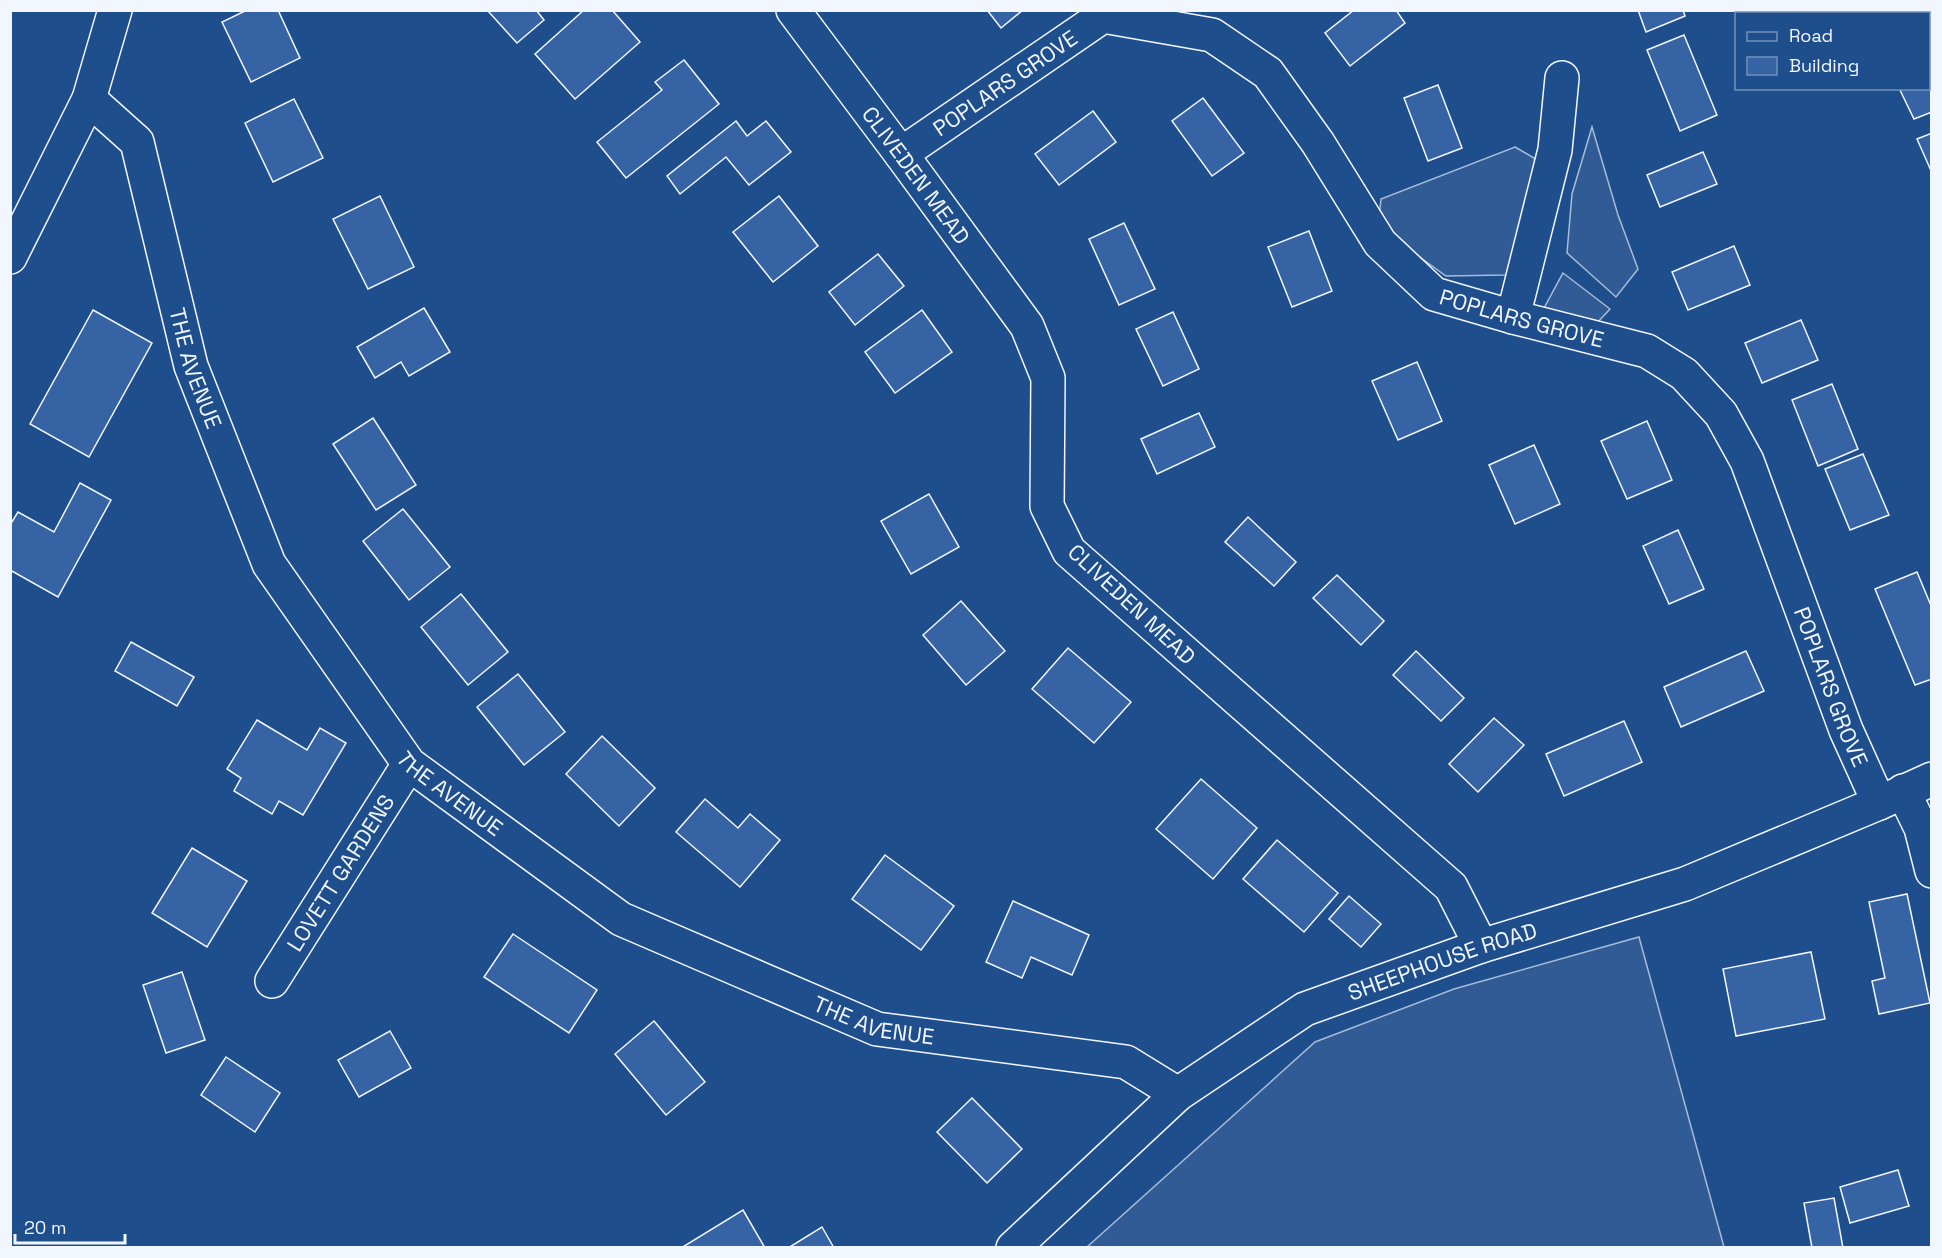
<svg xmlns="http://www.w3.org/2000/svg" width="1942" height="1258" font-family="'Space Grotesk',sans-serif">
<rect width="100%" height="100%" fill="#1f4e8c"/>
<g fill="#305b95" stroke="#a8bbd7" stroke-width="1.5">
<polygon points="1592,127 1618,215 1638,269 1616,297 1567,253 1572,194"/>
<polygon points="1515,147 1534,158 1541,179 1506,275 1446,276 1400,243 1379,218 1381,199"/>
<polygon points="1563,273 1610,309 1597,323 1543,310"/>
<polygon points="1639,937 1724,1247 1087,1247 1315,1042 1454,989"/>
</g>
<g fill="#3563a3" stroke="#f2f6ff" stroke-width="1.5">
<polygon points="247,10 278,10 300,58 251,82 222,22"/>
<polygon points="536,10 544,20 517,43 488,11"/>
<polygon points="584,10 612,10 640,42 575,99 535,54"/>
<polygon points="987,10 1023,10 1001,28"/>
<polygon points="1354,10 1396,10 1405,23 1350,66 1325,33"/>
<polygon points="1638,10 1683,10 1685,16 1646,32"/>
<rect x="1865" y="10" width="54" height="4"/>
<polygon points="1684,35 1717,115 1680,131 1647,50"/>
<polygon points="1930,43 1932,47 1932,112 1914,119 1899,88 1928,88"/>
<polygon points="684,60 719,104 626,178 597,142 662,90 655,82"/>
<polygon points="1438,85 1462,148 1428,161 1404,98"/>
<polygon points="1203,98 1244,153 1212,176 1172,121"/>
<polygon points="294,99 323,158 273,182 245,123"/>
<polygon points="1093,111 1116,142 1059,185 1035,154"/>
<polygon points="736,121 747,136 766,121 791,152 749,185 726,157 680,194 667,176"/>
<polygon points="1932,133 1932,173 1917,139"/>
<polygon points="1703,152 1717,184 1660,207 1647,175"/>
<polygon points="380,196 414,267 368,289 333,219"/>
<polygon points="779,196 818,246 773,282 733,232"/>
<polygon points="1124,223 1155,289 1119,305 1089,239"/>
<polygon points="1309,231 1332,291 1292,307 1268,247"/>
<polygon points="1734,246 1750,285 1688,310 1672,272"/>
<polygon points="878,254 904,286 855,325 829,292"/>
<polygon points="424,308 450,352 409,376 401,362 375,378 357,347"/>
<polygon points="93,310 152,343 89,457 30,424"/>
<polygon points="922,310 952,352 895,393 865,352"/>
<polygon points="1173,312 1199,369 1163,386 1136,329"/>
<polygon points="1801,320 1818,360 1762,383 1745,343"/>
<polygon points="1417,362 1442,421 1398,440 1372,381"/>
<polygon points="1832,384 1858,449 1818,466 1792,400"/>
<polygon points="1199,413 1215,447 1157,474 1141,439"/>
<polygon points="373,418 416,485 376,510 333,444"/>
<polygon points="1647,421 1672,480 1627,499 1601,441"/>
<polygon points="1534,445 1560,504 1515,524 1489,465"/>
<polygon points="1863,454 1889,515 1850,530 1825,469"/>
<polygon points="80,483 111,500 58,597 10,570 10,525 18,512 54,532"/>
<polygon points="929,494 959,547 911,574 881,521"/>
<polygon points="403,509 450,567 409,600 363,541"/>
<polygon points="1248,517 1296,562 1274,586 1225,542"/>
<polygon points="1678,530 1704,589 1669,604 1643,546"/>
<polygon points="1917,572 1932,608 1932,679 1915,685 1875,589"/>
<polygon points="1337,575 1384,621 1361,645 1313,598"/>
<polygon points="461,594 508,652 468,685 421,627"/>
<polygon points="961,601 1005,651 966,685 923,635"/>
<polygon points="131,642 194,677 177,706 115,671"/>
<polygon points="1068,648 1131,702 1094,743 1032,689"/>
<polygon points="1416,651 1464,698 1441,721 1393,675"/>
<polygon points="1746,651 1764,691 1681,727 1664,687"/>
<polygon points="518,674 565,732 524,765 477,707"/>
<polygon points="1494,718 1524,745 1478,792 1449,764"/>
<polygon points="257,720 307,750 320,728 346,743 303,815 279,801 272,814 234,791 241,778 227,769"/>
<polygon points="1624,721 1642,762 1564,796 1546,754"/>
<polygon points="602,736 655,788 619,826 566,774"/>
<polygon points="1201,779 1257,828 1213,879 1156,829"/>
<polygon points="705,799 738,828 750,814 780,840 740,887 676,832"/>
<polygon points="1277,840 1338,893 1304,932 1243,879"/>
<polygon points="192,848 247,881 207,947 152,913"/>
<polygon points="885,855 954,906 921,950 852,899"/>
<polygon points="1907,894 1930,1003 1879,1014 1872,981 1885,978 1869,902"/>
<polygon points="1349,896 1381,924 1361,947 1329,919"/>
<polygon points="1013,901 1089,935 1072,975 1031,957 1022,978 986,962"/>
<polygon points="513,934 597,990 569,1033 484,977"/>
<polygon points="1811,952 1825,1019 1736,1036 1723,969"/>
<polygon points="182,972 205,1040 166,1053 143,985"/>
<polygon points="654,1021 705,1082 666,1115 615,1054"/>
<polygon points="390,1031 411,1068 359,1097 338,1060"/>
<polygon points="226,1057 280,1093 255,1132 201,1095"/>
<polygon points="972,1098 1022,1149 987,1183 937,1132"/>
<polygon points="1898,1170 1909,1206 1850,1223 1840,1187"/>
<polygon points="1834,1198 1843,1248 1812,1248 1804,1203"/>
<polygon points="743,1210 765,1248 681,1248"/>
<polygon points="822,1227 834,1248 788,1248"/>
</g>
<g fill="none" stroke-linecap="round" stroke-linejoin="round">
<g stroke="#f2f6ff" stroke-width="36">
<g id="minor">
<path id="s1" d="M793 10 901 154 1027 326 1048 378 1047 506 1069 551 1451 887 1481 946"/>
<path id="s2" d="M89 99 137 142 191 366 269 564 409 764 621 919 877 1029 1126 1062 1178 1094"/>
<path id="s3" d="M901 154 1103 16 1212 35 1268 73 1318 143 1380 243 1434 294 1513 317 1647 351 1684 374 1721 414 1747 461 1846 730 1879 803"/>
<polyline points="1513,317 1555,150 1562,78"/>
<polyline points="1903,791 1921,828 1932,871"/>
<path id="s4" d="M272 981 409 764"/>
<path id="s5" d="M1013 1248 1178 1094 1305 1009 1481 946 1685 884 1879 803 1932 779"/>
</g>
</g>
<g stroke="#f2f6ff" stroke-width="36">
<polyline id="major" points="10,257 89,99 115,10"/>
</g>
<use href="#minor" stroke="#1f4e8c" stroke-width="33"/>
<use href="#major" stroke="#1f4e8c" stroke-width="33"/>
</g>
<g text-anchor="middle" stroke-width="4.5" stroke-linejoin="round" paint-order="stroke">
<g font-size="22" fill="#f2f6ff" stroke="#1f4e8c">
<text dy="8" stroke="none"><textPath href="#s3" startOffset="126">POPLARS GROVE</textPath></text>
<text dy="8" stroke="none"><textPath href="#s1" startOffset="206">CLIVEDEN MEAD</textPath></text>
<text dy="8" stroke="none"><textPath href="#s3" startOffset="792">POPLARS GROVE</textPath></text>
<text dy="8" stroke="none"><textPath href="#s2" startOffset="298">THE AVENUE</textPath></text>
<text transform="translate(1132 604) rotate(43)" y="8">CLIVEDEN MEAD</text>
<text dy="8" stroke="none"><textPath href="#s3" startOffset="1314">POPLARS GROVE</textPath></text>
<text dy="8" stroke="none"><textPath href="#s2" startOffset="802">THE AVENUE</textPath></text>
<text dy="8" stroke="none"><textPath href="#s4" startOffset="128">LOVETT GARDENS</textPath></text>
<text dy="8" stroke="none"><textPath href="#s5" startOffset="524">SHEEPHOUSE ROAD</textPath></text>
<text dy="8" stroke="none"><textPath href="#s2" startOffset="1288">THE AVENUE</textPath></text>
</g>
</g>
<rect width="1942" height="1258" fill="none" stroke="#f2f6ff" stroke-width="24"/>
<rect x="1735" y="12" width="195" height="78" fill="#1f4e8c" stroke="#7391ba" stroke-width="1.5"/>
<rect x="1747" y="32" width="30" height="9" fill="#1f4e8c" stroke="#7391ba" stroke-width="1.5"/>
<text x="1789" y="42" font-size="18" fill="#f2f6ff">Road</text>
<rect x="1747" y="57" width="30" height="18" fill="#3563a3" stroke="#7391ba" stroke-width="1.5"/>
<text x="1789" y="72" font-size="18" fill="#f2f6ff">Building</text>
<path d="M15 1234v9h110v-9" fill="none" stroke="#f2f6ff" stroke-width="3"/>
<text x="24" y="1234" font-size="18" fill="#f2f6ff" stroke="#1f4e8c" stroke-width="4.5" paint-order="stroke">20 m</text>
</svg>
